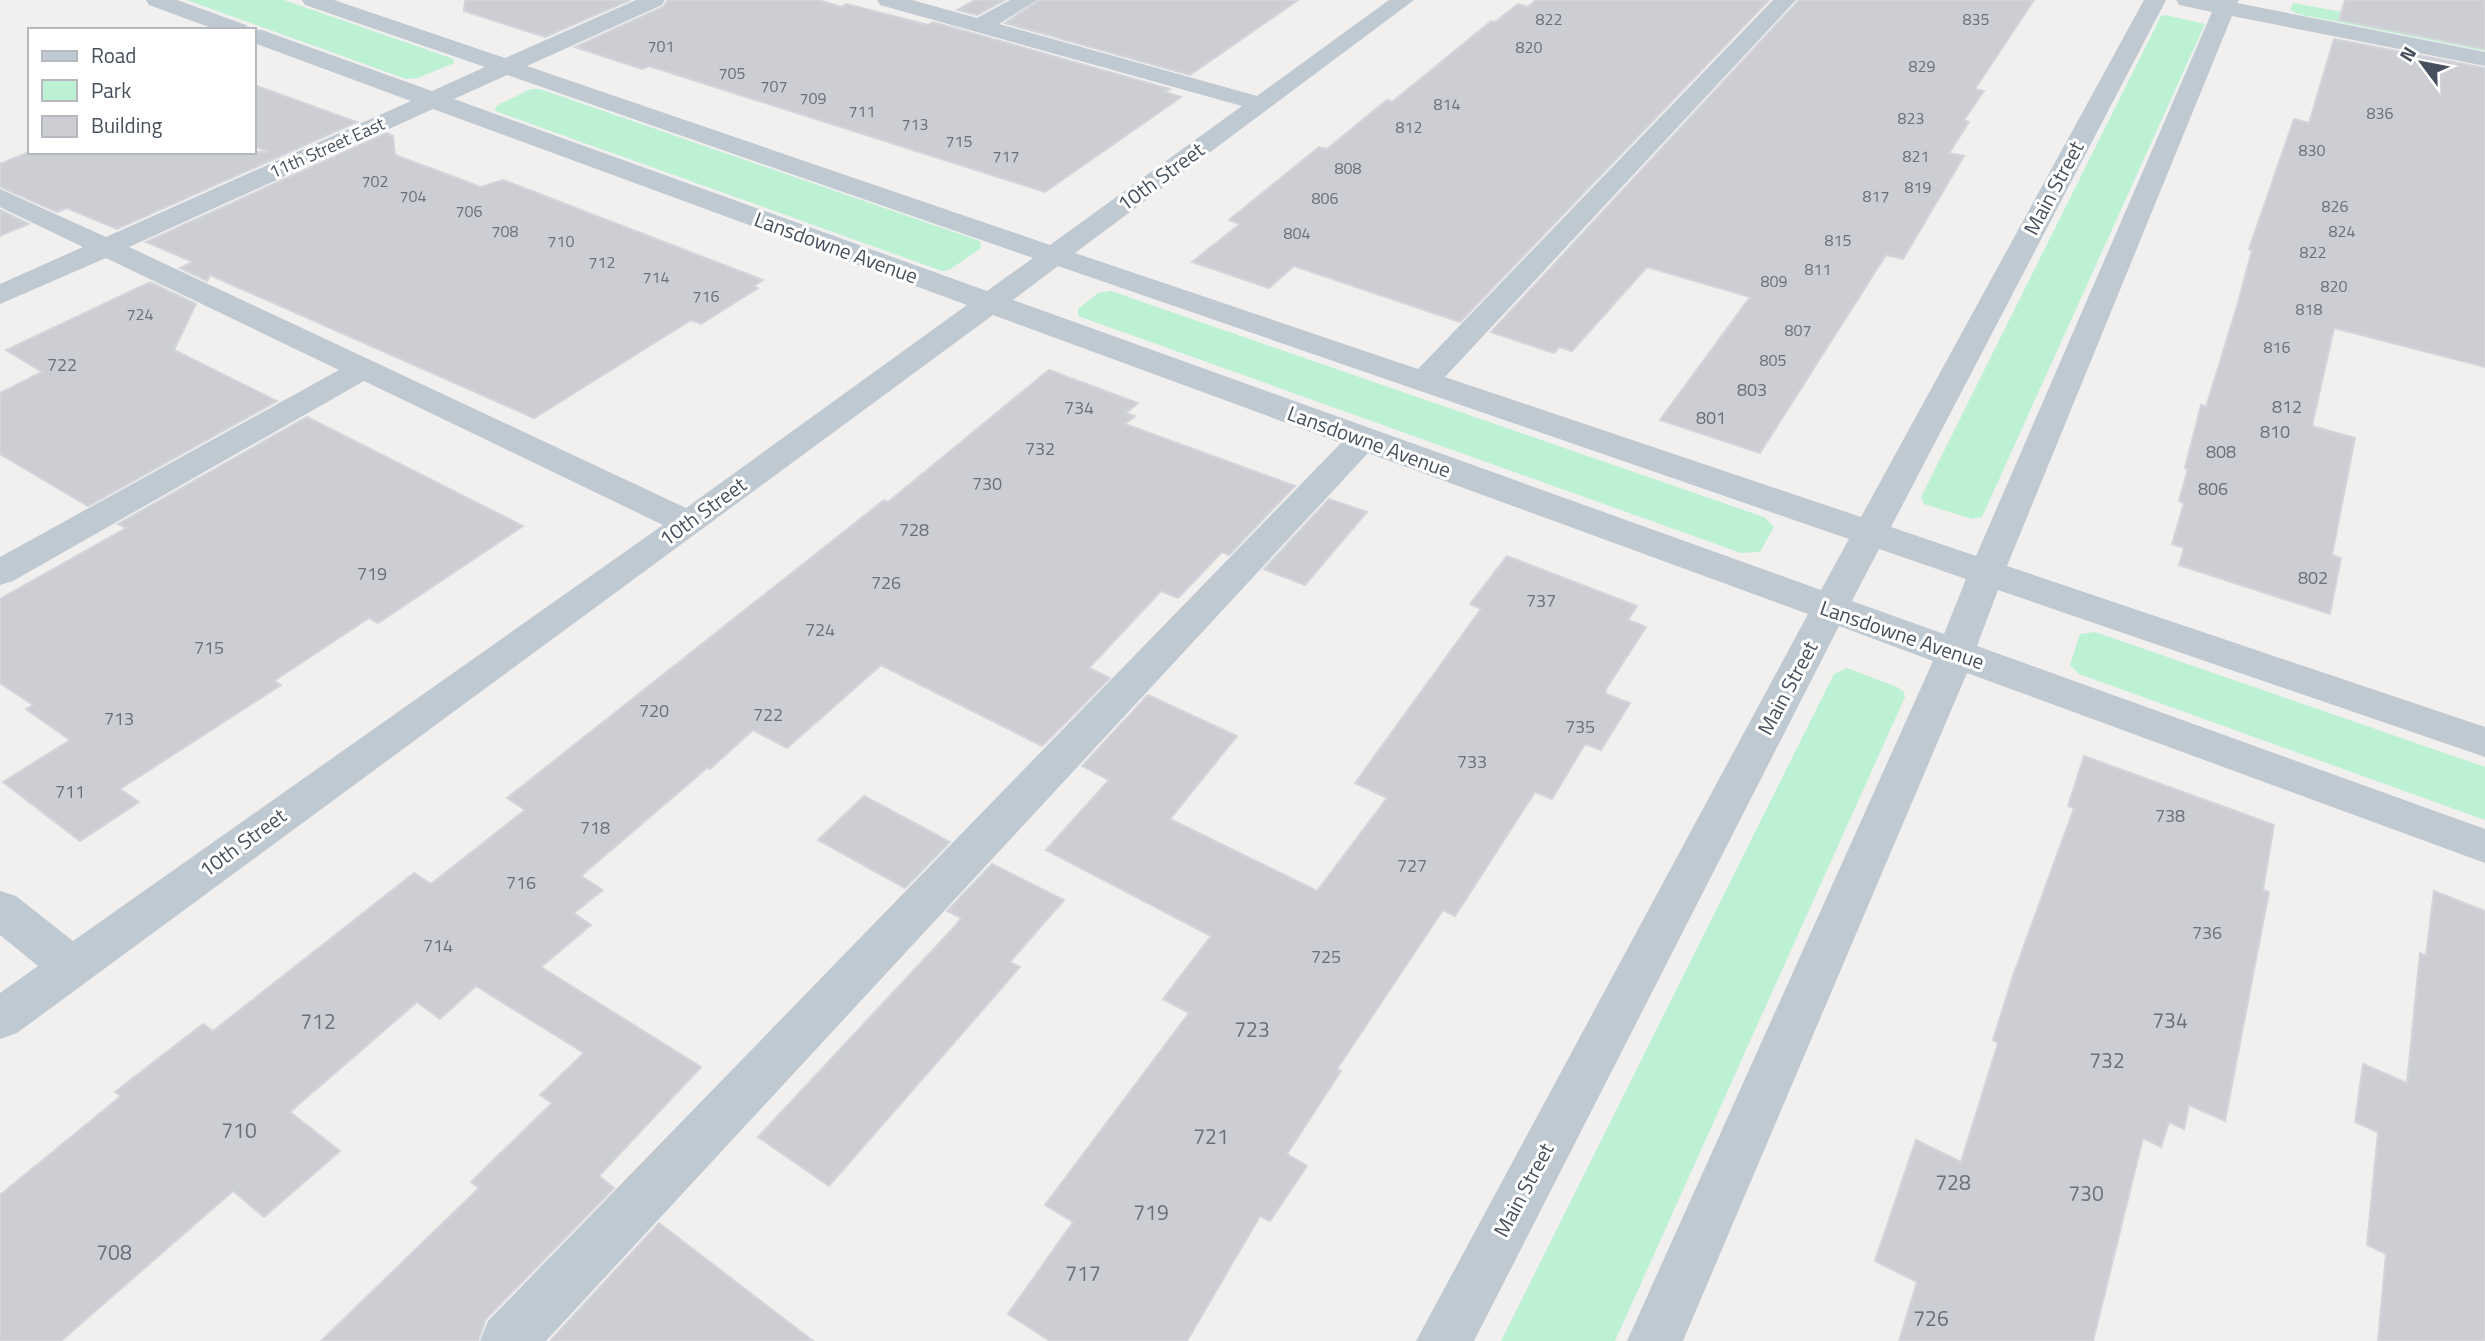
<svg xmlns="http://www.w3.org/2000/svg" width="2485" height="1341" font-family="'Titillium Web',sans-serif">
<rect width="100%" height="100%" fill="#f2efef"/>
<g fill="#bcf1d4">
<polygon points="187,0 284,0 454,59 454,63 418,78 406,79"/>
<polygon points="2293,3 2485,38 2485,51 2298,14 2290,10"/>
<polygon points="2166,15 2205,24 1982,517 1972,519 1924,504 1921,497 2161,16"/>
<polygon points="531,89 540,89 980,241 981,248 949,270 942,271 495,111 496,106"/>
<polygon points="1111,291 1764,517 1774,527 1760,552 1741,553 1078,316 1078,309 1098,293"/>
<polygon points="2095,632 2485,767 2485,820 2079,674 2070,665 2080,634"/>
<polygon points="1847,668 1897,687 1904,692 1905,697 1615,1341 1501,1341 1834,674"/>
</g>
<g fill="#ccced4" stroke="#d3d5db" stroke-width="2">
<polygon points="465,0 630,0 545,37 464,11"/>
<polygon points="668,0 819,0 841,7 847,4 928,25 933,22 1170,89 1165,92 1181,97 1045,192 649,66 642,69 575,47 663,7"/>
<polygon points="975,0 1005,0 977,15 957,10"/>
<polygon points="1039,0 1298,0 1190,75 1005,23"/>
<polygon points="1536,0 1769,0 1460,322 1294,266 1269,288 1192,262 1240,224 1229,220 1319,147 1327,149 1387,100 1392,102 1491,21 1495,22 1518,4 1528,7"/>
<polygon points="1799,0 2034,0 1975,89 1984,91 1964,120 1969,122 1949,153 1964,156 1903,259 1886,255 1760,453 1660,420 1750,297 1647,267 1572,351 1559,347 1554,353 1491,332"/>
<polygon points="2345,0 2485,0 2485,49 2339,20"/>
<polygon points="2334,39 2485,68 2485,367 2334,328 2312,426 2355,438 2332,555 2341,558 2330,614 2179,565 2184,548 2172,544 2184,503 2179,501 2188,469 2185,468 2201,405 2206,407 2238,303 2252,250 2249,249 2294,119 2309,123"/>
<polygon points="254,85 357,122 117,229 67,208 57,212 0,187 0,164 29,152 269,152 254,146"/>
<polygon points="386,133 393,136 395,155 481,187 503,180 763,280 754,286 758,288 701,324 691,320 534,418 210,275 207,281 180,268 193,262 146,242"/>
<polygon points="0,210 29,224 0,236"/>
<polygon points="150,282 196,304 174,350 277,401 88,506 0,454 0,393 42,372 6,350"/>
<polygon points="1049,370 1138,403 1126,413 1135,416 1125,424 1295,486 1229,555 1222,552 1178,598 1161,591 1089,668 1110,678 1042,746 881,665 787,748 753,730 710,769 707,768 581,876 603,890 574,913 591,925 541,967 701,1067 599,1176 614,1188 486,1319 478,1341 321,1341 479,1188 471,1182 552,1103 540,1095 584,1053 476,986 440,1019 417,1002 290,1112 340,1151 264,1217 233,1191 61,1341 0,1341 0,1195 121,1096 115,1092 203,1024 213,1031 414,873 431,884 525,810 507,798 884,500 888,502"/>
<polygon points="307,417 523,526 378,623 369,618 274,681 281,685 120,789 139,802 80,841 3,782 70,740 26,709 33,705 0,683 0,599 126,528 118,524"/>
<polygon points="1329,499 1367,512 1305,585 1264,569"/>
<polygon points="1507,556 1637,606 1628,620 1646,627 1606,689 1606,694 1630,703 1601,750 1585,744 1552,799 1535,792 1455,916 1443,910 1337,1069 1341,1071 1287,1154 1307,1166 1270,1221 1260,1216 1187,1341 1050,1341 1008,1314 1073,1222 1045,1205 1189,1013 1163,999 1211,936 1046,850 1109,780 1082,766 1148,695 1237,736 1170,819 1317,891 1387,798 1355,783 1481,609 1470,604"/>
<polygon points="2084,756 2274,825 2263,890 2269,892 2225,1121 2189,1105 2184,1129 2169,1122 2161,1147 2143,1138 2093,1341 1899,1341 1917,1282 1875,1261 1916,1140 1961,1162 1998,1043 1993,1040 2013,976 2074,808 2068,806"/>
<polygon points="864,796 950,842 905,888 818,840"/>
<polygon points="992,864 1064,900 1010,962 1020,967 829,1186 758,1137 956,925 961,918 947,911"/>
<polygon points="2434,891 2485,911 2485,1341 2378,1341 2386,1254 2367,1245 2378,1132 2355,1122 2363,1064 2407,1083 2420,953 2426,956"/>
<polygon points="659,1223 813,1341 550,1341"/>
</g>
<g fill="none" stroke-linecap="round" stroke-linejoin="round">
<path fill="#bfc9d2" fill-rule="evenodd" d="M146 0H177L246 25 249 29 262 30 432 91 485 67 305 5 302 0H334L505 58 636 0H665L662 5 527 66 1050 245 1242 106 880 5 877 0H912L977 18 1010 0H1037L999 24 1257 96 1389 0H1414L1075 253 1418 369 1773 0H1796L1445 377 1861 517 2144 0H2166L1891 527 1976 556 2212 12 2179 5 2176 0H2239L2237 3 2485 52V66L2232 16 2007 566 2485 727V757L1998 590 1977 646 2485 829V863L1967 673 1683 1341H1627L1933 661 1839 626 1474 1341H1416L1808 614 1368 453 546 1341H480L488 1321 1341 443 993 315 17 1033 0 1039V993L38 966 0 935V891L16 896 73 941 663 525 364 381 13 581 0 585V557L339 370 106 258 0 304V284L83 247 0 207V189L106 237 411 101 254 43V30H217L149 5ZM507 75 1033 258 987 291 454 99ZM433 109 967 305 686 508 129 247ZM1058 266 1849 539 1821 590 1013 300ZM1879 549 1966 579 1944 634 1852 601Z"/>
</g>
<g text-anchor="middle" stroke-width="6" stroke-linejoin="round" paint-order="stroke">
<g font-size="16" fill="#68707c">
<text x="1549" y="25">822</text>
<text x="1976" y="25">835</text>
<text x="661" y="52">701</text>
<text x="1529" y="53">820</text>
<text x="1922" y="72">829</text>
<text x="732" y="79">705</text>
<text x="774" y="92">707</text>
<text x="813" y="104">709</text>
<text x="1447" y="110">814</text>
<text x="862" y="117">711</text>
<text x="2380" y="119">836</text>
<text x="1911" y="124">823</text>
<text x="915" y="130">713</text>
<text x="1409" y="133">812</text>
<text x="959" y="147">715</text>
<text x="2312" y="156">830</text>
<text x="1006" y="162">717</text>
<text x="1916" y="162">821</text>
<text x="1348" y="174">808</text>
<text x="375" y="187">702</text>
<text x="1918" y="193">819</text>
<text x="413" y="202">704</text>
<text x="1876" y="202">817</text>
<text x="1325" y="204">806</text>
<text x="2335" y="212">826</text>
<text x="469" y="217">706</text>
<text x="505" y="237">708</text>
<text x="2342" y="237">824</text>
<text x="1297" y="239">804</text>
<text x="1838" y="246">815</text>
<text x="561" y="247">710</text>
<text x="2313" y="258">822</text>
<text x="602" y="268">712</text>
<text x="1818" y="275">811</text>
<text x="656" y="283">714</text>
<text x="1774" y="287">809</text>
<text x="2334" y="292">820</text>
<text x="706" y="302">716</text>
<text x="2309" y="315">818</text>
<text x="140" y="320">724</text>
<text x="1798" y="336">807</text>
<text x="2277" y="353">816</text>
<text x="1773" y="366">805</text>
</g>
<g font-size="18" fill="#47515e" stroke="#fff">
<text transform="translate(327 148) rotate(-24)" y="6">11th Street East</text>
</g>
<g font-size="18" fill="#68707c">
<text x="62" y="371">722</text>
<text x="1752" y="396">803</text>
<text x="2287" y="413">812</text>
<text x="1079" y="414">734</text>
<text x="1711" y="424">801</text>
<text x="2275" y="438">810</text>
<text x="1040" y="455">732</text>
<text x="2221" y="458">808</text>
<text x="987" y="490">730</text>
<text x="2213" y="495">806</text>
<text x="914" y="536">728</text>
<text x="372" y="580">719</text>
<text x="2313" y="584">802</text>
<text x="886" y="589">726</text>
<text x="1541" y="607">737</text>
<text x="820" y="636">724</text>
<text x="209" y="654">715</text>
<text x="654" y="717">720</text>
<text x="768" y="721">722</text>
<text x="119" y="725">713</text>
<text x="1580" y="733">735</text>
<text x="1472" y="768">733</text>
<text x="70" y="798">711</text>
<text x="2170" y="822">738</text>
<text x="595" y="834">718</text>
<text x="1412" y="872">727</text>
<text x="521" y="889">716</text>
<text x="2207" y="939">736</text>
<text x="438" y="952">714</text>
<text x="1326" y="963">725</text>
</g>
<g font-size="21" fill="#47515e" stroke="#fff">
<text transform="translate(1161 177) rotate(-36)" y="7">10th Street</text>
<text transform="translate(2054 188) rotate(-62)" y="7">Main Street</text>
<text transform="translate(836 248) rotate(20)" y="7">Lansdowne Avenue</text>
<text transform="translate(1369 442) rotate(20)" y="7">Lansdowne Avenue</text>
<text transform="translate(703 512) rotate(-36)" y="7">10th Street</text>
<text transform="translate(1902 635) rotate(19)" y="7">Lansdowne Avenue</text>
<text transform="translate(1788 688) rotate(-62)" y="7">Main Street</text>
<text transform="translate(243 843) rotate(-36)" y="7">10th Street</text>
<text transform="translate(1524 1190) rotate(-62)" y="7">Main Street</text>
</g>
<g font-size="21" fill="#68707c">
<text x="2170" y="1028">734</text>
<text x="318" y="1029">712</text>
<text x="1252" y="1037">723</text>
<text x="2107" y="1068">732</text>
<text x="239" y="1138">710</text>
<text x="1211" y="1144">721</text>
<text x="1953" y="1190">728</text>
<text x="2086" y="1201">730</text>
<text x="1151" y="1220">719</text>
<text x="114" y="1260">708</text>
<text x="1083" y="1281">717</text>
<text x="1931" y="1326">726</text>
</g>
</g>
<rect x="28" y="28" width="228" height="126" fill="#ffffff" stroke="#b5b9bf" stroke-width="2"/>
<rect x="42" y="51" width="35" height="10" fill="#bfc9d2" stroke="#b5b9bf" stroke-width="2"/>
<text x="91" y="63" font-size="21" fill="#47515e">Road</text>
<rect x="42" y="80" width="35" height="21" fill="#bcf1d4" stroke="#b5b9bf" stroke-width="2"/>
<text x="91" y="98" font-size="21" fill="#47515e">Park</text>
<rect x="42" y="116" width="35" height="21" fill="#ccced4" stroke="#b5b9bf" stroke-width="2"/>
<text x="91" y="133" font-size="21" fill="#47515e">Building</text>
<g transform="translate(2422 63) rotate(302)" stroke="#ffffff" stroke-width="5" paint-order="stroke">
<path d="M0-5L12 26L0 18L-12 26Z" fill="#47515e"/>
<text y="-10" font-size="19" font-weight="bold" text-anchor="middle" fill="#47515e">N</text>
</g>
</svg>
